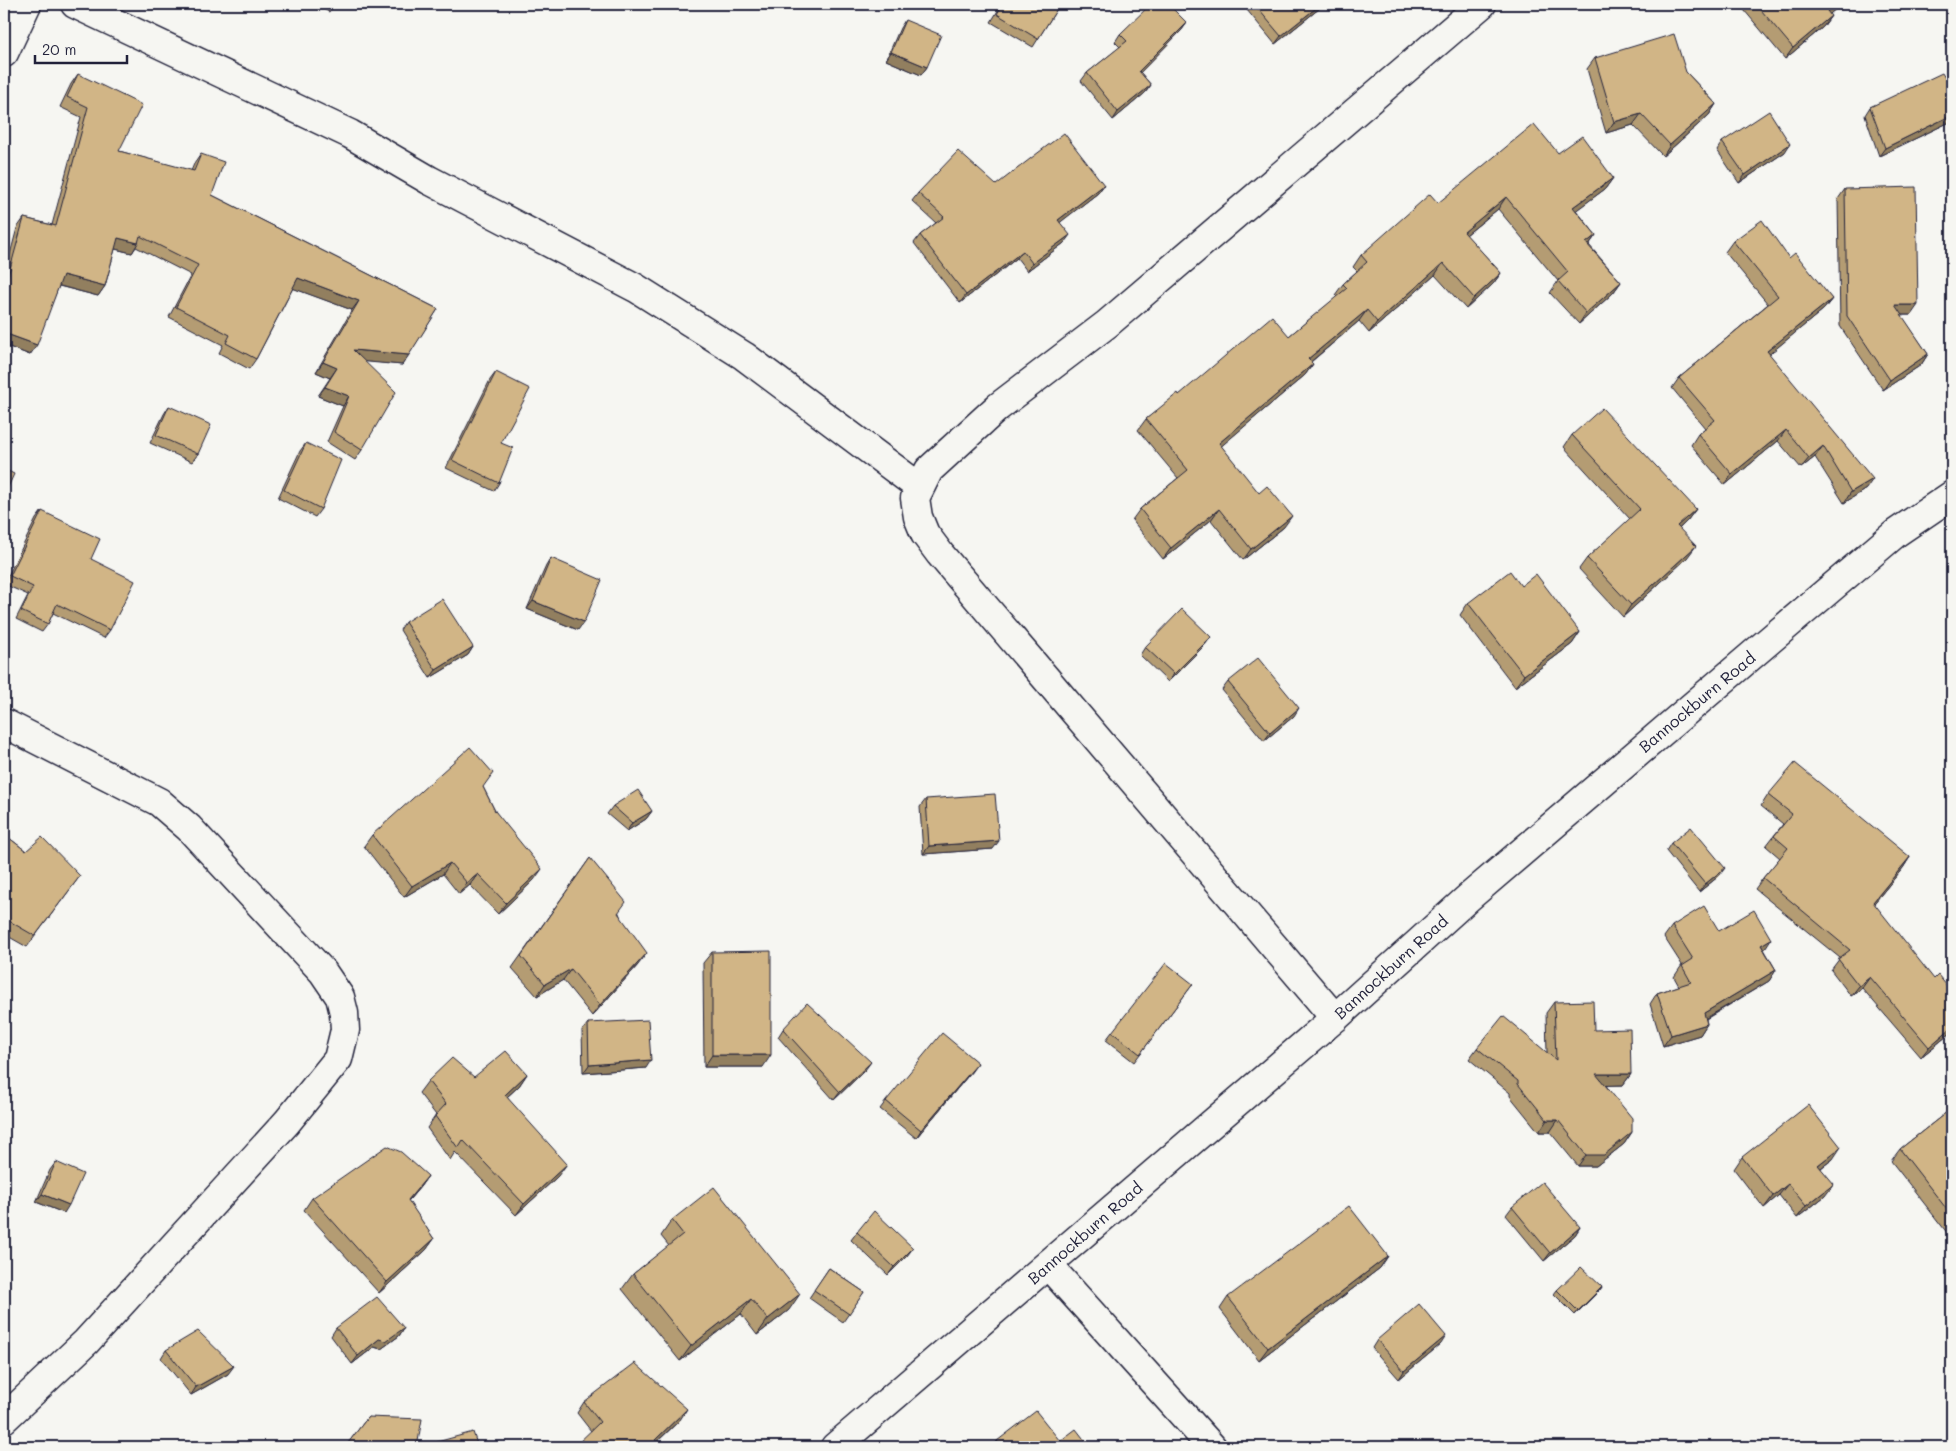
<svg xmlns="http://www.w3.org/2000/svg" width="1956" height="1451" font-family="Mali,sans-serif">
<rect width="100%" height="100%" fill="#f6f6f2"/>
<filter id="ink" filterUnits="userSpaceOnUse"><feTurbulence type="fractalNoise" baseFrequency=".02" numOctaves="2"/><feDisplacementMap in="SourceGraphic" scale="10" xChannelSelector="R" yChannelSelector="G"/><feConvolveMatrix kernelMatrix="1 2 1 2 8 2 1 2 1" color-interpolation-filters="sRGB"/></filter>
<g filter="url(#ink)">
<g fill="none" stroke-linecap="round" stroke-linejoin="round">
<g stroke="#22223b" stroke-width="31">
<g id="minor">
<polyline points="75,4 350,134 429,180 636,288 744,356 919,487"/>
<polyline points="4,53 27,4"/>
<polyline points="4,723 159,802 189,828 323,972 340,997 344,1013 345,1030 338,1059 287,1122 86,1342 4,1419"/>
<polyline points="1335,1018 940,554 925,534 918,517 915,498 929,470 998,407 1107,324 1482,4"/>
<polyline points="1048,1265 1212,1447"/>
<polyline points="835,1447 1335,1018 1468,898 1771,639 1896,533 1952,495"/>
</g>
</g>
<use href="#minor" stroke="#f6f6f2" stroke-width="28"/>
</g>
<g fill="#b49c73" stroke="#22223b">
<polygon points="314,4 334,4 329,12"/>
<polygon points="1002,4 1060,4 1033,47 991,22"/>
<polygon points="1242,4 1323,4 1320,8 1275,44"/>
<polygon points="1739,4 1842,4 1829,14 1831,16 1823,27 1785,59"/>
<polygon points="905,20 927,67 921,75 886,60 900,28"/>
<polygon points="1187,23 1181,31 1140,72 1151,85 1145,93 1113,120 1081,81 1087,73 1120,47 1115,42 1120,34"/>
<polygon points="1595,58 1686,72 1716,104 1709,115 1663,156 1633,125 1606,133 1587,69"/>
<polygon points="1952,72 1952,121 1879,156 1865,115 1870,107 1945,78"/>
<polygon points="78,74 119,151 191,171 194,164 201,154 212,195 438,309 402,365 364,361 362,450 355,460 327,442 343,406 318,396 330,378 316,372 352,310 293,288 256,359 249,369 219,353 223,345 169,317 191,275 136,247 132,253 115,249 105,286 98,296 59,286 30,355 4,345 4,277 17,228 24,218 52,225 81,117 60,107 71,84"/>
<polygon points="1722,142 1785,152 1739,183 1717,150"/>
<polygon points="1558,153 1613,178 1605,189 1576,210 1596,235 1589,245 1621,282 1613,293 1579,324 1550,293 1558,281 1498,209 1466,235 1501,273 1493,284 1466,309 1435,275 1369,333 1359,321 1311,362 1313,364 1305,375 1221,446 1284,527 1243,560 1211,520 1163,559 1132,520 1140,509 1178,478 1138,430 1146,419 1179,395 1289,336 1337,297 1335,295 1343,284 1357,271 1353,267 1361,255 1438,203"/>
<polygon points="996,185 1104,185 1098,193 1060,222 1064,243 1027,271 1017,258 960,303 914,243 920,235 936,223 912,201 918,193"/>
<polygon points="1845,189 1911,315 1901,315 1928,354 1921,365 1883,390 1840,326 1838,199"/>
<polygon points="1733,241 1789,258 1832,299 1824,309 1769,354 1866,489 1844,503 1815,457 1801,468 1778,441 1725,485 1691,445 1698,434 1705,428 1672,388 1679,378 1768,304 1725,252"/>
<polygon points="496,372 501,443 499,483 494,491 446,468 490,380"/>
<polygon points="169,406 198,454 192,462 150,443 164,414"/>
<polygon points="1572,435 1696,509 1687,521 1679,529 1687,558 1623,617 1579,569 1587,558 1630,519 1564,447"/>
<polygon points="306,443 321,509 315,517 278,498 300,451"/>
<polygon points="42,511 91,559 110,630 104,638 53,613 48,624 42,632 16,619 28,595 4,584 36,519"/>
<polygon points="551,558 578,630 527,609 546,566"/>
<polygon points="1521,586 1580,632 1572,644 1515,687 1460,615 1468,603"/>
<polygon points="405,622 473,647 468,655 430,678 400,630"/>
<polygon points="1205,645 1168,682 1140,655 1145,647"/>
<polygon points="1228,682 1294,716 1264,741 1222,690"/>
<polygon points="483,787 495,811 534,880 498,914 470,885 459,894 443,874 404,897 364,846 372,835"/>
<polygon points="1768,795 1910,857 1903,868 1874,903 1952,1032 1921,1057 1862,988 1851,996 1831,970 1840,958 1755,889 1763,878 1780,858 1766,846 1783,824 1761,806"/>
<polygon points="926,799 993,849 923,854 920,807"/>
<polygon points="613,806 652,811 646,819 627,831 607,814"/>
<polygon points="4,834 26,851 80,876 27,947 4,934"/>
<polygon points="1671,843 1719,876 1699,892 1666,851"/>
<polygon points="590,858 619,913 638,965 592,1016 563,980 537,996 512,968"/>
<polygon points="1672,926 1719,931 1764,949 1776,970 1769,981 1706,1019 1707,1024 1700,1035 1663,1046 1650,1004 1657,993 1679,986 1674,977 1682,965 1664,937"/>
<polygon points="712,952 763,1067 704,1067 703,963"/>
<polygon points="1193,984 1134,1062 1106,1040 1112,1032"/>
<polygon points="1554,1002 1594,1030 1631,1074 1623,1085 1606,1085 1632,1132 1624,1144 1596,1166 1578,1166 1550,1132 1539,1132 1510,1096 1510,1093 1469,1059 1477,1048 1547,1053 1546,1013"/>
<polygon points="588,1023 646,1068 583,1073 582,1031"/>
<polygon points="783,1029 865,1070 834,1100 778,1037"/>
<polygon points="972,1071 916,1138 880,1109 886,1101"/>
<polygon points="527,1074 519,1086 507,1097 558,1176 516,1215 455,1152 450,1160 427,1128 436,1115 419,1093 428,1081 474,1077"/>
<polygon points="1952,1108 1952,1239 1891,1161 1900,1149"/>
<polygon points="1742,1157 1833,1159 1821,1168 1825,1196 1797,1218 1779,1195 1764,1208 1734,1169"/>
<polygon points="56,1162 64,1213 36,1202 50,1170"/>
<polygon points="428,1176 420,1187 408,1201 434,1239 426,1250 379,1293 304,1210 312,1198"/>
<polygon points="1512,1207 1580,1227 1575,1235 1544,1261 1506,1215"/>
<polygon points="672,1220 789,1310 757,1335 741,1314 680,1361 622,1289 633,1274 669,1246 661,1236"/>
<polygon points="857,1232 907,1256 888,1275 851,1240"/>
<polygon points="1388,1256 1380,1268 1259,1360 1220,1309 1228,1297"/>
<polygon points="829,1268 864,1292 843,1322 809,1298"/>
<polygon points="1602,1287 1599,1291 1575,1315 1554,1294 1557,1290"/>
<polygon points="336,1328 404,1328 399,1336 381,1349 374,1347 352,1364 331,1336"/>
<polygon points="1377,1340 1441,1344 1399,1379 1372,1348"/>
<polygon points="166,1350 228,1374 191,1395 161,1358"/>
<polygon points="584,1402 680,1420 657,1442 591,1431 577,1413"/>
<polygon points="368,1417 417,1447 345,1447"/>
<polygon points="997,1441 1060,1441 1090,1447 993,1447"/>
<polygon points="437,1442 478,1447 433,1447"/>
</g>
<g fill="#927f5e" stroke="#22223b">
<polygon points="1321,4 1323,4 1320,8 1275,44 1281,36"/>
<polygon points="1836,4 1842,4 1819,23 1827,11"/>
<polygon points="1831,16 1823,27 1785,59 1793,48"/>
<polygon points="1187,23 1181,31 1134,79 1139,71"/>
<polygon points="891,52 927,67 921,75 886,60"/>
<polygon points="1151,85 1145,93 1113,120 1118,112"/>
<polygon points="1716,104 1709,115 1663,156 1670,145"/>
<polygon points="1641,114 1633,125 1606,133 1614,122"/>
<polygon points="1952,115 1952,121 1879,156 1885,148"/>
<polygon points="1790,144 1785,152 1739,183 1745,175"/>
<polygon points="1613,178 1605,189 1566,218 1573,207"/>
<polygon points="1104,185 1098,193 1053,228 1058,220"/>
<polygon points="1506,197 1498,209 1456,243 1464,232"/>
<polygon points="1070,235 1064,243 1027,271 1032,263"/>
<polygon points="1596,235 1588,246 1586,243"/>
<polygon points="118,238 138,243 132,253 111,248"/>
<polygon points="1023,251 1017,258 960,303 966,295"/>
<polygon points="1443,263 1435,275 1369,333 1377,322"/>
<polygon points="1501,273 1493,284 1466,309 1474,298"/>
<polygon points="63,275 105,286 98,296 56,285"/>
<polygon points="298,278 359,301 352,310 292,288"/>
<polygon points="1621,282 1613,293 1579,324 1586,313"/>
<polygon points="1832,299 1824,309 1760,362 1767,351"/>
<polygon points="1895,305 1918,305 1911,315 1887,315"/>
<polygon points="1367,310 1359,321 1301,370 1308,359"/>
<polygon points="4,333 37,345 30,355 4,345"/>
<polygon points="353,350 409,355 402,365 346,360"/>
<polygon points="1928,354 1921,365 1883,390 1890,380"/>
<polygon points="323,362 337,368 330,378 316,372"/>
<polygon points="1313,364 1305,375 1211,455 1219,443"/>
<polygon points="325,387 349,396 343,406 318,396"/>
<polygon points="1786,430 1778,441 1725,485 1732,474"/>
<polygon points="1823,446 1815,457 1801,468 1809,458"/>
<polygon points="1873,479 1866,489 1844,503 1851,492"/>
<polygon points="1219,509 1211,520 1163,559 1171,548"/>
<polygon points="1696,509 1687,521 1669,538 1677,526"/>
<polygon points="1292,516 1284,527 1243,560 1251,549"/>
<polygon points="1696,546 1687,558 1623,617 1631,605"/>
<polygon points="533,601 584,622 578,630 527,609"/>
<polygon points="1580,632 1572,644 1515,687 1524,675"/>
<polygon points="1211,637 1205,645 1168,682 1174,674"/>
<polygon points="473,647 468,655 430,678 436,670"/>
<polygon points="1299,708 1294,716 1264,741 1270,733"/>
<polygon points="652,811 646,819 627,831 632,823"/>
<polygon points="999,841 993,849 923,854 929,846"/>
<polygon points="1910,857 1903,868 1866,913 1873,902"/>
<polygon points="450,863 443,874 404,897 412,886"/>
<polygon points="1725,868 1719,876 1699,892 1705,884"/>
<polygon points="542,869 534,880 498,914 506,903"/>
<polygon points="478,874 470,885 459,894 467,883"/>
<polygon points="1771,939 1764,950 1761,945"/>
<polygon points="647,953 638,965 592,1016 600,1005"/>
<polygon points="571,969 563,980 537,996 545,984"/>
<polygon points="1776,970 1769,981 1696,1024 1704,1013"/>
<polygon points="1870,977 1862,988 1851,996 1859,986"/>
<polygon points="1707,1024 1700,1035 1663,1046 1671,1035"/>
<polygon points="1952,1027 1952,1032 1921,1057 1929,1047"/>
<polygon points="712,1055 771,1055 763,1067 704,1067"/>
<polygon points="651,1060 646,1068 583,1073 589,1065"/>
<polygon points="871,1062 865,1070 834,1100 840,1092"/>
<polygon points="978,1063 972,1071 916,1138 921,1130"/>
<polygon points="527,1074 519,1086 497,1106 505,1095"/>
<polygon points="1596,1074 1631,1074 1623,1085 1588,1086"/>
<polygon points="1547,1120 1558,1120 1550,1132 1539,1132"/>
<polygon points="1632,1132 1624,1144 1596,1166 1578,1166 1586,1155"/>
<polygon points="1841,1147 1833,1159 1810,1176 1818,1165"/>
<polygon points="567,1164 558,1176 516,1215 524,1204"/>
<polygon points="428,1176 420,1187 399,1212 408,1200"/>
<polygon points="1788,1184 1779,1195 1764,1208 1773,1196"/>
<polygon points="1834,1184 1825,1196 1797,1218 1806,1206"/>
<polygon points="42,1194 69,1205 64,1213 36,1202"/>
<polygon points="1580,1227 1575,1235 1544,1261 1550,1253"/>
<polygon points="434,1239 426,1250 379,1293 387,1282"/>
<polygon points="913,1248 907,1256 888,1275 894,1267"/>
<polygon points="1388,1256 1380,1268 1259,1360 1268,1348"/>
<polygon points="1602,1287 1599,1291 1575,1315 1578,1311"/>
<polygon points="800,1294 789,1310 757,1335 768,1319"/>
<polygon points="751,1299 741,1314 680,1361 691,1346"/>
<polygon points="404,1328 399,1336 381,1349 374,1347 352,1364 358,1356 379,1339"/>
<polygon points="1446,1336 1441,1344 1399,1379 1404,1371"/>
<polygon points="234,1366 228,1374 191,1395 196,1387"/>
<polygon points="687,1409 680,1420 651,1447 655,1440"/>
</g>
<g fill="#d1b586" stroke="#22223b">
<polygon points="1003,4 1060,4 1038,39 997,14"/>
<polygon points="1151,4 1168,4 1187,23 1139,71 1151,85 1118,112 1087,73 1127,41 1120,34"/>
<polygon points="1254,4 1321,4 1281,36"/>
<polygon points="1756,4 1836,4 1827,11 1831,16 1793,48"/>
<polygon points="905,20 941,35 927,67 891,52"/>
<polygon points="1674,34 1686,72 1716,104 1670,145 1641,114 1614,122 1595,58"/>
<polygon points="1952,72 1952,115 1885,148 1870,107 1942,73 1945,78"/>
<polygon points="78,74 142,105 119,151 194,171 201,154 224,162 212,195 438,309 409,355 353,350 396,392 362,450 334,432 349,396 325,387 337,368 323,362 359,301 298,278 256,359 226,343 230,335 176,307 198,265 140,236 138,243 118,238 105,286 63,275 37,345 4,333 4,288 8,276 24,218 56,226 88,107 67,97"/>
<polygon points="1769,111 1790,144 1745,175 1722,142"/>
<polygon points="1534,124 1558,153 1582,136 1613,178 1573,207 1596,235 1586,243 1621,282 1586,313 1558,281 1568,272 1506,197 1464,232 1501,273 1474,298 1443,263 1377,322 1367,310 1308,359 1313,364 1219,443 1259,493 1267,486 1292,516 1251,549 1219,509 1171,548 1140,509 1188,470 1146,419 1178,393 1179,395 1272,316 1289,336 1347,288 1343,284 1367,262 1361,255 1430,194 1438,203"/>
<polygon points="1064,133 1104,185 1058,220 1070,235 1032,263 1023,251 966,295 920,235 944,217 918,193 958,151 996,185"/>
<polygon points="1916,187 1918,305 1895,305 1928,354 1890,380 1847,316 1845,189"/>
<polygon points="1762,220 1789,258 1795,253 1832,299 1767,351 1873,479 1851,492 1823,446 1809,458 1786,430 1732,474 1698,434 1715,420 1679,378 1778,296 1733,241"/>
<polygon points="496,372 530,389 501,443 513,448 499,483 452,460"/>
<polygon points="169,406 211,425 198,454 156,435"/>
<polygon points="1602,408 1696,509 1677,526 1696,546 1631,605 1587,558 1640,509 1572,435"/>
<polygon points="306,443 341,460 321,509 284,490"/>
<polygon points="4,469 14,474 4,496"/>
<polygon points="42,511 100,539 91,559 135,581 110,630 57,604 48,624 21,611 33,587 10,576"/>
<polygon points="551,558 602,580 584,622 533,601"/>
<polygon points="1510,571 1521,586 1536,574 1580,632 1524,675 1468,603"/>
<polygon points="442,599 473,647 436,670 405,622"/>
<polygon points="1182,609 1211,637 1174,674 1145,647"/>
<polygon points="1258,658 1299,708 1270,733 1228,682"/>
<polygon points="470,747 493,773 483,787 495,811 542,869 506,903 478,874 467,883 450,863 412,886 372,835"/>
<polygon points="1795,763 1910,857 1873,902 1934,979 1938,975 1952,992 1952,1027 1929,1047 1870,977 1859,986 1838,959 1850,950 1763,878 1788,848 1774,836 1792,814 1768,795"/>
<polygon points="638,790 652,811 632,823 613,806"/>
<polygon points="995,794 999,841 929,846 926,799"/>
<polygon points="1691,827 1725,868 1705,884 1671,843"/>
<polygon points="4,834 26,851 42,837 80,876 35,936 4,918"/>
<polygon points="590,858 626,902 618,913 647,953 600,1005 571,969 545,984 521,956"/>
<polygon points="1704,906 1719,931 1754,910 1771,939 1761,945 1776,970 1704,1013 1707,1024 1671,1035 1657,993 1691,982 1682,966 1693,959 1672,926"/>
<polygon points="771,951 771,1055 712,1055 712,952"/>
<polygon points="1166,963 1193,984 1140,1054 1112,1032"/>
<polygon points="1593,1001 1594,1030 1630,1029 1631,1074 1596,1074 1632,1118 1632,1132 1604,1155 1586,1155 1558,1120 1547,1120 1518,1084 1518,1081 1477,1048 1503,1016 1556,1060 1554,1002"/>
<polygon points="807,1003 871,1062 840,1092 783,1029"/>
<polygon points="648,1020 651,1060 589,1065 588,1023"/>
<polygon points="942,1033 978,1063 921,1130 886,1101"/>
<polygon points="506,1051 527,1074 505,1095 567,1164 524,1204 463,1140 458,1148 435,1116 446,1104 428,1081 452,1058 474,1077"/>
<polygon points="1808,1105 1841,1147 1818,1165 1834,1184 1806,1206 1788,1184 1773,1196 1742,1157"/>
<polygon points="1952,1108 1952,1216 1900,1149"/>
<polygon points="387,1146 401,1152 428,1176 408,1200 434,1239 387,1282 312,1198"/>
<polygon points="56,1162 83,1174 69,1205 42,1194"/>
<polygon points="1542,1182 1580,1227 1550,1253 1512,1207"/>
<polygon points="714,1187 800,1294 768,1319 751,1299 691,1346 633,1274 683,1234 672,1220"/>
<polygon points="1349,1206 1388,1256 1268,1348 1228,1297"/>
<polygon points="874,1211 913,1248 894,1267 857,1232"/>
<polygon points="1581,1267 1602,1287 1578,1311 1557,1290"/>
<polygon points="829,1268 864,1292 849,1314 814,1290"/>
<polygon points="377,1297 404,1328 386,1341 379,1339 358,1356 336,1328"/>
<polygon points="1419,1304 1446,1336 1404,1371 1377,1340"/>
<polygon points="198,1331 234,1366 196,1387 166,1350"/>
<polygon points="635,1363 687,1409 655,1440 658,1444 654,1447 574,1447 600,1422 584,1402"/>
<polygon points="1036,1411 1060,1441 1076,1429 1090,1447 1002,1447 997,1441"/>
<polygon points="368,1417 422,1419 417,1447 352,1447 348,1443"/>
<polygon points="473,1432 478,1447 437,1447 437,1442"/>
</g>
</g>
<g text-anchor="middle" stroke-width="4" stroke-linejoin="round" paint-order="stroke">
<g font-size="16" fill="#22223b" stroke="#f6f6f2">
<text transform="translate(1697 702) rotate(-40)" y="6">Bannockburn Road</text>
<text transform="translate(1391 967) rotate(-42)" y="6">Bannockburn Road</text>
<text transform="translate(1085 1233) rotate(-41)" y="6">Bannockburn Road</text>
</g>
</g>
<rect width="1956" height="1451" fill="none" stroke="#f6f6f2" stroke-width="20"/>
<rect x="10" y="10" width="1936" height="1431" fill="none" stroke="#22223b" stroke-width="2" filter="url(#ink)"/>
<path d="M35 55v8h92v-8" fill="none" stroke="#22223b" stroke-width="2.5"/>
<text x="42" y="55" font-size="15" fill="#22223b" stroke="#f6f6f2" stroke-width="4" paint-order="stroke">20 m</text>
</svg>
